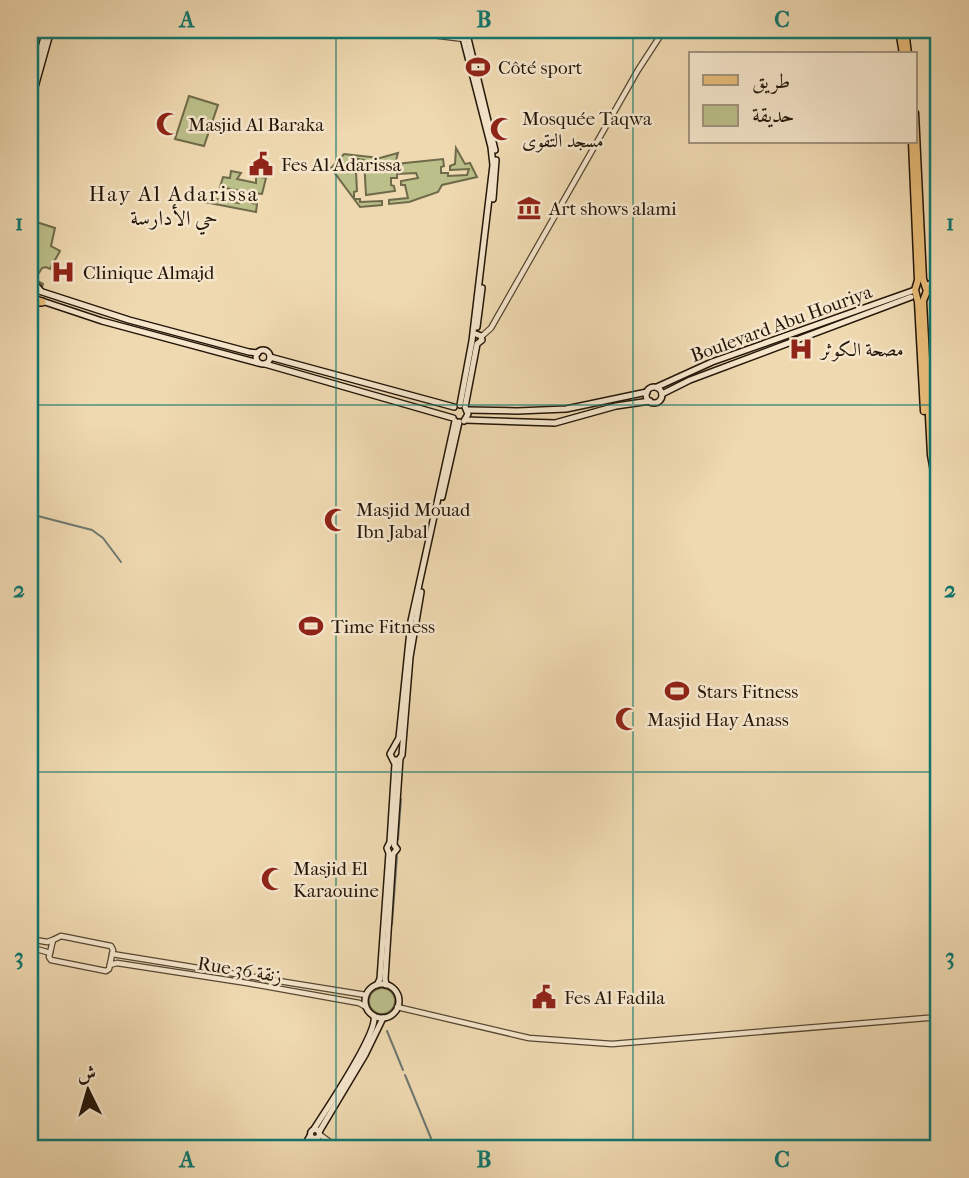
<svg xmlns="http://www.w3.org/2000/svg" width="969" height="1178" font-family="'IM FELL French Canon',Amiri,serif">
<rect width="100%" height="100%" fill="#efd9b1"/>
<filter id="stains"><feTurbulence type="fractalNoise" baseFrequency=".00286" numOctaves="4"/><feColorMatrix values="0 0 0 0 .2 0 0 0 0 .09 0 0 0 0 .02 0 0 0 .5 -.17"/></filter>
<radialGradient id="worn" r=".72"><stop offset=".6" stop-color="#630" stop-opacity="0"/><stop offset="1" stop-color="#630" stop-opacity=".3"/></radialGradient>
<g fill="#bbbf8a" stroke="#6f6a49" stroke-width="2">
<polygon points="189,96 218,105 204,146 175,139"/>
<polygon points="456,148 465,164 470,163 477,177 442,185 438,192 409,202 389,204 389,200 408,198 405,185 401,185 401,181 418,178 416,173 397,174 397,178 391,178 391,185 394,186 395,191 366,195 364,160 358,159 358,163 338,165 336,168 338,171 356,171 357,191 354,192 354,199 360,199 360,202 382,201 382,205 360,207 331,168 344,154 380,158 398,153 395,164 443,159 444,166 441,167 441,173 448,173 448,176 467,175 469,169 450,170 450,166 455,164"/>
<polygon points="231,171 241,173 237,179 256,183 256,176 266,178 262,194 253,193 251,203 257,204 256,212 204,202 205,197 239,203 242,191 220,187 223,177 230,178"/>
<polygon points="30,220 55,228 51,246 60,251 50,269 46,267 42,268 37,276 38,281 43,284 42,287 30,273"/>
<circle cx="382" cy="1001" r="13"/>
</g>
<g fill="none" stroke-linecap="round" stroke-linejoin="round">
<g stroke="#6d7770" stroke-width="2">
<polyline points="30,514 92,530 103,538 121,562"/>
<polyline points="398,839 401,799"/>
<polyline points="392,924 397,856"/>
<polyline points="387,1031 403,1070"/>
<polyline points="405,1075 435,1148"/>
</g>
<g stroke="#564732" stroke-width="7">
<g id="tertiary">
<polyline points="392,30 464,39"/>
<polyline points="422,30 463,35"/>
<polyline points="481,337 491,328 638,70 664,30"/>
<polygon points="61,936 111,946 113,950 109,969 106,971 51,960 49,957 53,940"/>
<polyline points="30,939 47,942 53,940"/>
<polyline points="30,947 50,953"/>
<polyline points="112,954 366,995"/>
<polyline points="110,965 117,963 247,983 359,1003 366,1007"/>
<polyline points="397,1007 529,1038 612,1044 939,1017"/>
<polyline points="319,1134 338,1148"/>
<polyline points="316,1138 329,1148"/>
</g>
</g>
<g stroke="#231608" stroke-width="8">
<g id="secondary">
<polyline points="466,30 495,150"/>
<polyline points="30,89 46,30"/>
<polyline points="30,105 51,30"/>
<polyline points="493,199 496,160"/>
<polyline points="30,278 41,291"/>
<polyline points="925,286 939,280"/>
<polyline points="30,288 129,320 249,352 258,353"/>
<polyline points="926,293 939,285"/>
<polyline points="30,297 102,321 258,363"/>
<polyline points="477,327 482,288"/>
<circle cx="263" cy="357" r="7"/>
<polyline points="270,357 454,407"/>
<polyline points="265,364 453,418"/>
<polyline points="657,387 712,362 915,290"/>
<circle cx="654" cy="395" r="8"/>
<polyline points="662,394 690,380 911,297"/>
<polyline points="460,405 472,341 493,165 491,147 461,30"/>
<polyline points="467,410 517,411 566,409 647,392"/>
<polyline points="465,420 555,423 616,406 650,401"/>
<polyline points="464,421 468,414 465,407 477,344 482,340 481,336 476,334"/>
<polyline points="442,497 459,422"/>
<polyline points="394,760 399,760 402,755 410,657 421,592"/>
<circle cx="382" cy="1001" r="17"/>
<polyline points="377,985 380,979 389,853 387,848 390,842 395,764 390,754 399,738 411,621 455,421"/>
<polyline points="386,985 385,979 393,854 397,849 394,845 400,758"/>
<path d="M314 1129C326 1110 378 1034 374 1016"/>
<circle cx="315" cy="1134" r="4.5"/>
<polyline points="319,1132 365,1055 383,1018"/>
<polyline points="303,1148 310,1136"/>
<polyline points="308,1148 315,1139"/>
</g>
</g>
<g stroke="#231608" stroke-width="9">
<g id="primary">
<polyline points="899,30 903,54"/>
<polyline points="905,30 908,54"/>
<polyline points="915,113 923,279 927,291 923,301 931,455 939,499"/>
<polyline points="912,142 918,280 915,290 918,302 924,411"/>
<polyline points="935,498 939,510"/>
</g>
</g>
<g stroke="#231608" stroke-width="10">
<polyline id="trunk" points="30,302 42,302"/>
</g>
<use href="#tertiary" stroke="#f5e6cc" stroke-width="4.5"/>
<use href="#secondary" stroke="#f5e6cc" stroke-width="5"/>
<use href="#primary" stroke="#e8bc78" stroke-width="6"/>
<use href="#trunk" stroke="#e8bc78" stroke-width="7"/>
</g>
<path fill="none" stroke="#0f766e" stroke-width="2" stroke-opacity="0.55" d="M336 30V1148M633 30V1148M30 405H939M30 772H939"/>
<defs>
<g id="stadium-bare" transform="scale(1.89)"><path d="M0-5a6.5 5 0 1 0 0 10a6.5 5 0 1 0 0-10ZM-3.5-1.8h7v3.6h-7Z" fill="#8f2418" stroke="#f5e6cc" stroke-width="2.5" paint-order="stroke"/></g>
<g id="mosque-bare" transform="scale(1.89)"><path d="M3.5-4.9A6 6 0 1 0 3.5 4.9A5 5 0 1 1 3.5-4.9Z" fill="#8f2418" stroke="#f5e6cc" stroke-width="2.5" paint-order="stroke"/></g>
<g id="civic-bare" transform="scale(1.89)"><path d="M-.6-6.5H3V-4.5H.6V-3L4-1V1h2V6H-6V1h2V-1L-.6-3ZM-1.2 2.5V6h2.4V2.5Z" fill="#8f2418" stroke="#f5e6cc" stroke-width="2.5" paint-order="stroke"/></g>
<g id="museum-bare" transform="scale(1.89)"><path d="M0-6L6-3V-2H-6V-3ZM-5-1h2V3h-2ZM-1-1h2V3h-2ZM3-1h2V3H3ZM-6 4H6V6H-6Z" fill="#8f2418" stroke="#f5e6cc" stroke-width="2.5" paint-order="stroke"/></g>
<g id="hospital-bare" transform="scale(1.89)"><path d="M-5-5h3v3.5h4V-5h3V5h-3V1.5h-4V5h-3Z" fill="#8f2418" stroke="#f5e6cc" stroke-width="2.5" paint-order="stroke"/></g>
</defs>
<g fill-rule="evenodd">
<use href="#stadium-bare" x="478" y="67"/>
<use href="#mosque-bare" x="168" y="124"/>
<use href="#mosque-bare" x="502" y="129"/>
<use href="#civic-bare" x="261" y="164"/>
<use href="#museum-bare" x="529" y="208"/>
<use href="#hospital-bare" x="63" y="272"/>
<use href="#hospital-bare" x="801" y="349"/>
<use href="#mosque-bare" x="336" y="520"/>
<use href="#stadium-bare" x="311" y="626"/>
<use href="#stadium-bare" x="677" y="691"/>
<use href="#mosque-bare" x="627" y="719"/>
<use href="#mosque-bare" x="273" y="879"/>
<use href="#civic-bare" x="544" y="997"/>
</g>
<g text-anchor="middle" stroke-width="5" stroke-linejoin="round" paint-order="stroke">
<g font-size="19" fill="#231608" stroke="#f5e6cc" text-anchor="start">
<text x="498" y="74">Côté sport</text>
<text x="522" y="125">Mosquée Taqwa<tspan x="522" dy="22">مسجد التقوى</tspan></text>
<text x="188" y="131">Masjid Al Baraka</text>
<text x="281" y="171">Fes Al Adarissa</text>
<text x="549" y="215">Art shows alami</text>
<text x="83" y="279">Clinique Almajd</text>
<text x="821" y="356">مصحة الكوثر</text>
<text x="356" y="516">Masjid Mouad<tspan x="356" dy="22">Ibn Jabal</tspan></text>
<text x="331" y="633">Time Fitness</text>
<text x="697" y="698">Stars Fitness</text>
<text x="647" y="726">Masjid Hay Anass</text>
<text x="293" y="875">Masjid El<tspan x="293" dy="22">Karaouine</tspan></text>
<text x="564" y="1004">Fes Al Fadila</text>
</g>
<g font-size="19" fill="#231608" stroke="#f5e6cc">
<text transform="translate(781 323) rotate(-20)" y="7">Boulevard Abu Houriya</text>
<text transform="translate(240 969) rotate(9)" y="7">Rue 36 زنقة</text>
</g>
<g font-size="21" letter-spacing="2" fill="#231608" stroke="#f5e6cc">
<text x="174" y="201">Hay Al Adarissa<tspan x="174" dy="24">حي الأدارسة</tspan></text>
</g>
</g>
<rect width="969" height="1178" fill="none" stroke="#efd9b1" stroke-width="77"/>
<rect x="689" y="52" width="228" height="91" fill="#f5e6cc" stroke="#a1937e" stroke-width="2"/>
<rect x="703" y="75" width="35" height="10" fill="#e8bc78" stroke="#a1937e" stroke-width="2"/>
<text x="752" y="88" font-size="21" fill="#231608">طريق</text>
<rect x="703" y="105" width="35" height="21" fill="#bbbf8a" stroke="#a1937e" stroke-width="2"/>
<text x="752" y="122" font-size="21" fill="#231608">حديقة</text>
<g transform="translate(88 1090) rotate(355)" stroke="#f5e6cc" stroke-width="5" paint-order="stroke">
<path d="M0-5L12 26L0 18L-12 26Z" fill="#231608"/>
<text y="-10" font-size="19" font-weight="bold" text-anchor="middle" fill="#231608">ش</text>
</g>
<rect x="38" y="38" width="892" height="1102" fill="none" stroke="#0f766e" stroke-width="2.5"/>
<g font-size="23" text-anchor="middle" font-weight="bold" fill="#0f766e">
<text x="187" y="27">A</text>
<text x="484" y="27">B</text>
<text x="782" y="27">C</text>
<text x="19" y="230">1</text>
<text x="950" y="230">1</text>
<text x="19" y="597">2</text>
<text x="950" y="597">2</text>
<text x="19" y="964">3</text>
<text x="950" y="964">3</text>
<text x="187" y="1167">A</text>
<text x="484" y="1167">B</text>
<text x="782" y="1167">C</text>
</g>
<rect width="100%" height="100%" filter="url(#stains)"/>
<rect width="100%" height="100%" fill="url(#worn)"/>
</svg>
